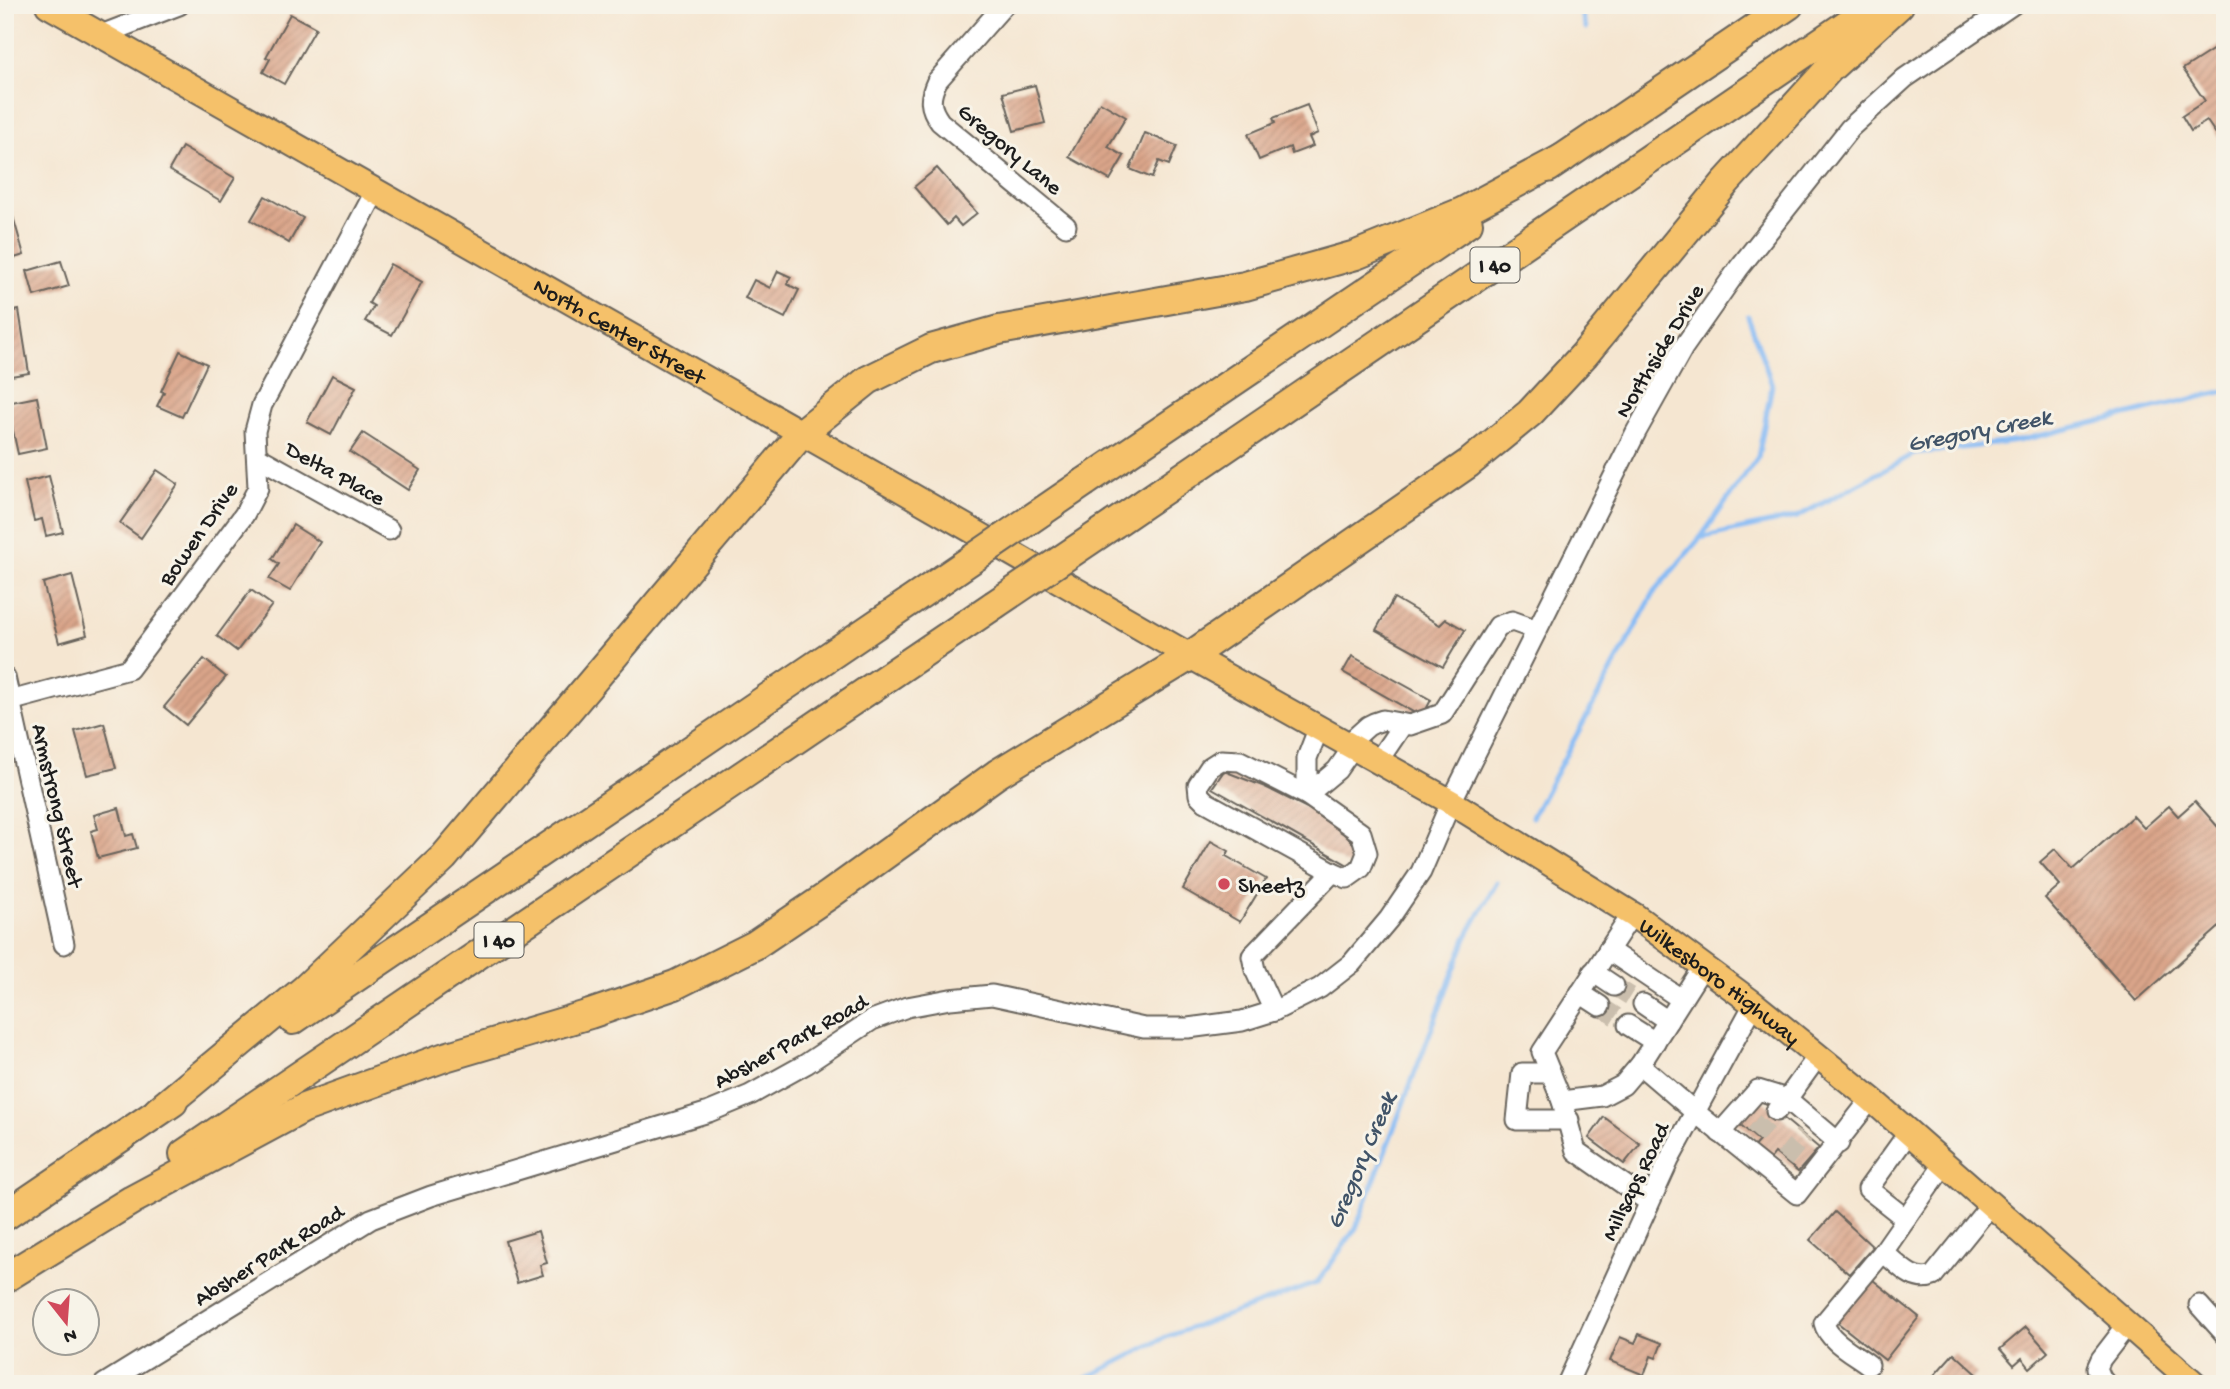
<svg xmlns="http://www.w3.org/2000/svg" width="2230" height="1389" font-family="'Gochi Hand',sans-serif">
<defs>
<pattern id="building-hatch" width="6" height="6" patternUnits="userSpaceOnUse" patternTransform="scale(1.75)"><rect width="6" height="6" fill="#daa58a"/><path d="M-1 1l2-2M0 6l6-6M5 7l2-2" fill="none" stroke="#ba8d76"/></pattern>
</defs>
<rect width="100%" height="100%" fill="#f7f3e8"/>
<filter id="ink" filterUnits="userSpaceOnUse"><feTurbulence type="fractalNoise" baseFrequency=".0143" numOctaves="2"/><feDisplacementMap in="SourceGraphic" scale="14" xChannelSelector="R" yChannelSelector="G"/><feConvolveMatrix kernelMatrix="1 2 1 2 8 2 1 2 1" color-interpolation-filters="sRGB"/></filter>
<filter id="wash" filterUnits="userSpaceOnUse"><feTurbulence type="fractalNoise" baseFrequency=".00686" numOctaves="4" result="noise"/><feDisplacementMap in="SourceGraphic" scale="28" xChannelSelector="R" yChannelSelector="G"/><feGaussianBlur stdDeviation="1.57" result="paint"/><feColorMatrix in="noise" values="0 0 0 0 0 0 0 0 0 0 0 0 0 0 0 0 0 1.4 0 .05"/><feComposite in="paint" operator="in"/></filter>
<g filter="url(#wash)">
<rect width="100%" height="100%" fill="#f5e6d1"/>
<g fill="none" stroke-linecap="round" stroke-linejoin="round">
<g stroke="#87bbf5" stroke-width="5">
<polyline points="1579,5 1586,28"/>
<polyline points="1701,537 1758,457 1772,385 1748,316"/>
<polyline points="1532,817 1655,591 1700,538 1797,517 1914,454 2018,441 2225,391"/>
<polyline points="1075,1384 1166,1337 1317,1283 1356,1228 1466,938 1497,882"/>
</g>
</g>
<g id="blocks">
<g fill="url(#building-hatch)">
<polygon points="290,14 316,28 284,84 263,72 270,59 266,57"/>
<polygon points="2225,42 2225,147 2207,121 2191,131 2182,116 2205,101 2183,69"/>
<polygon points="1035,85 1045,123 1014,131 1003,93"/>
<polygon points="1100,102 1126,117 1108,147 1124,156 1110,180 1069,157"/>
<polygon points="1307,105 1318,133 1309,137 1313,146 1292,154 1290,147 1259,160 1248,134 1275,123 1273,118"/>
<polygon points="1145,133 1177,146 1169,165 1159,161 1152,178 1130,169"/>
<polygon points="182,147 235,178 221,201 169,170"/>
<polygon points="937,168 977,213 961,226 954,218 947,225 914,187"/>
<polygon points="265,196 303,218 289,243 251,220"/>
<polygon points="12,213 24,255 5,261 5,215"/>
<polygon points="61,261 69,286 34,296 27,271"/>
<polygon points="390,264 422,282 392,335 365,321 374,306 369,303"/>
<polygon points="778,271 791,277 787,284 799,290 785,318 745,298 754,280 770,288"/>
<polygon points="19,310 29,373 5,377 5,313"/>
<polygon points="180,351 207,364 182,417 157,406 164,392 161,391"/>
<polygon points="332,375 356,387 331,435 307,422"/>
<polygon points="37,397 47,448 18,454 7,403"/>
<polygon points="363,433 420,470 408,490 350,452"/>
<polygon points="157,470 178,484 141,538 120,523"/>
<polygon points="49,476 63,532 46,536 42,519 34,521 25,482"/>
<polygon points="293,525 320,542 290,591 269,579 279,564 272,559"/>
<polygon points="72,575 87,635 59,643 43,583"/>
<polygon points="251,590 272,605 237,651 217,636"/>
<polygon points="1394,598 1440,625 1446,619 1465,630 1443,667 1376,630"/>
<polygon points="1352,656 1431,700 1422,717 1343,672"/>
<polygon points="204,659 226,677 186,725 164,707"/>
<polygon points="104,723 116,768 87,775 75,731"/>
<polygon points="1224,771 1265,787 1307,808 1343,833 1359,849 1350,866 1212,788"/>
<polygon points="2195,801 2225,835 2225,922 2136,1001 2045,898 2060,885 2040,862 2055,849 2073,869 2133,816 2144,828 2169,806 2178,816"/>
<polygon points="119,808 126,836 133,834 137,848 98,858 91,831 98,829 94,815"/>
<polygon points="1211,841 1229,851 1226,856 1266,879 1240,922 1183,889"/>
<polygon points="1756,1095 1819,1148 1798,1172 1775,1153 1767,1163 1751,1150 1759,1141 1735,1120"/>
<polygon points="1604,1117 1640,1144 1624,1164 1589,1138"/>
<polygon points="1835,1212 1873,1247 1849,1274 1810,1240"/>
<polygon points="538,1231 547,1263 540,1265 543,1275 517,1283 505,1241"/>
<polygon points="1868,1276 1919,1317 1885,1360 1833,1319"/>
<polygon points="2026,1327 2048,1352 2030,1368 2022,1358 2014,1365 2000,1349"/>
<polygon points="1639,1334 1662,1343 1656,1358 1651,1356 1644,1375 1610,1361 1620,1337 1635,1343"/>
<polygon points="1954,1353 1977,1374 1967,1384 1930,1384 1928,1382"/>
</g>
</g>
</g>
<g filter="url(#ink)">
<use href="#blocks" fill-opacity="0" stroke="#68635b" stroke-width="2"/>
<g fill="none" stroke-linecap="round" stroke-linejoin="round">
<g stroke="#cabead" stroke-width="19" stroke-dasharray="19 10" stroke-linecap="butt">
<polyline points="1614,986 1643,1004"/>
<polyline points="1600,1006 1628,1025"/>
<polyline points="1754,1136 1776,1111"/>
<polyline points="1784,1160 1804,1135"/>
</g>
<g stroke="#68635b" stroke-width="23">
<g id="minor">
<path d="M1004 5 937 81C929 98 929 107 940 122L1066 226"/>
<polyline points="101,35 179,5"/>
<polyline points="258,457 389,530"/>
<polyline points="5,677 64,944"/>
<polyline points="10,701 129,669 244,515 258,488 255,431 262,405 376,190"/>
<polyline points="1319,727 1307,758 1307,795 1337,770 1353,747"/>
<polyline points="1348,744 1368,726 1374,723 1383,720 1410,725 1442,714 1498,626 1512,621 1537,630"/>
<polygon points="1221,760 1240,761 1307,795 1361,833 1367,853 1361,868 1347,878 1333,872 1206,802 1199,795 1198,785 1210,767"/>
<polyline points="1378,761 1403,724"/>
<polyline points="1632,914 1542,1052 1562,1101 1602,1096 1623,1085 1640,1065 1703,966"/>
<polyline points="1608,950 1681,999"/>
<polyline points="1593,972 1614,986"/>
<polyline points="1580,993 1600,1006"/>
<polyline points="1643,1004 1668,1021"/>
<polyline points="1274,1011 1255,970 1252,956 1333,872"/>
<polyline points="1628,1025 1655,1042"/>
<polyline points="1818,1056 1787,1099 1839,1143"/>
<polyline points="1640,1065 1695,1112 1797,1194 1871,1099"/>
<polyline points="1551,1073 1522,1073 1517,1120 1569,1120"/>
<polyline points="1562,1101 1576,1151 1649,1202"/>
<polyline points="1720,1133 1758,1090 1787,1099 1776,1111"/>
<path d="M1945 1163 1883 1252C1898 1264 1913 1284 1933 1276L1992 1203"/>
<polyline points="1906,1219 1868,1189 1909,1132"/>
<polyline points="2199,1305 2225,1334"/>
<path d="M1869 1365C1855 1354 1828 1341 1824 1323L1883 1252"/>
<polyline points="104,1384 371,1219 431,1196 709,1112 750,1095 806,1064 872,1020 907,1007 950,999 992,995 1144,1028 1188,1028 1242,1021 1274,1011 1320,988 1352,963 1389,919 1421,872 1451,802 1636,432 1683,348 1739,268 1850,128 1905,78 2012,5"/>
<polyline points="1567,1384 1669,1160 1754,1004"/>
<polyline points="2106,1384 2101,1378 2097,1368 2101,1359 2128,1324"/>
</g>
</g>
<g stroke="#68635b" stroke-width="28">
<g id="major">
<path id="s1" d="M48 5 902 490 1190 656 1451 802 1635 916 1754 1004 1871 1099 2195 1384"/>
</g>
</g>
<g stroke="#68635b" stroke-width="32">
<g id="highway">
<polyline points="1548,168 1789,5"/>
<polyline points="1085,482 1468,223"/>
<polyline points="1114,524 1875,5"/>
<polyline points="293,1020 943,579"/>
<polyline points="158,1111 305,989 444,857 802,433 868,380 931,349 999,330 1245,286 1356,255 1462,212 1563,158"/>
<polyline points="184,1154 994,605"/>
<polyline points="5,1216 173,1102"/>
<polyline points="5,1278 132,1200 304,1108 445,1057 590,1014 675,985 755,945 829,895 997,774 1190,656 1469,463 1530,413 1584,355 1726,182 1829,69 1899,5"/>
</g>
</g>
<use href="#minor" stroke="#fff" stroke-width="19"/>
<use href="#major" stroke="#f5c16b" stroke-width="24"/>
<use href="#highway" stroke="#f5c16b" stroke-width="28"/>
<g stroke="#68635b" stroke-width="32" stroke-linecap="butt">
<g id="highway-bridge">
<polyline points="943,579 1085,482"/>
<polyline points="994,605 1114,524"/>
</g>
</g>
<use href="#highway-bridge" stroke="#f5c16b" stroke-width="28"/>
</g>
</g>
<circle fill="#d1495b" stroke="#f7f3e8" stroke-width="2.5" cx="1224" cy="884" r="7"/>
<g text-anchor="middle" stroke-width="6" stroke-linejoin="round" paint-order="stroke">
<g fill="#f7f3e8" stroke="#5e5c59" stroke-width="2">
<rect x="1470.5" y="247.5" width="49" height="35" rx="5"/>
<rect x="474.5" y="922.5" width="49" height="35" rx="5"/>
</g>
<g font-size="21" font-weight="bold" fill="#1c1c1c">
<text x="1495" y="272">I 40</text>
<text x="499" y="947">I 40</text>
</g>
<g font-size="23" fill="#1c1c1c" stroke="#f7f3e8">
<text transform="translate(1011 148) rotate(40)" y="8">Gregory Lane</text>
<text dy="8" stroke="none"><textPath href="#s1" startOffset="658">North Center Street</textPath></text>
<text transform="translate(1658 350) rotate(-59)" y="8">Northside Drive</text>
<text transform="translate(336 472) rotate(29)" y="8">Delta Place</text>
<text transform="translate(197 533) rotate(-55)" y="8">Bowen Drive</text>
<text transform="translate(59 805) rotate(77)" y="8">Armstrong Street</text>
<text dy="8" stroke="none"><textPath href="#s1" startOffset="1937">Wilkesboro Highway</textPath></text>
<text transform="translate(790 1040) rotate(-29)" y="8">Absher Park Road</text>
<text transform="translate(1634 1181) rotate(-64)" y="8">Millsaps Road</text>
<text transform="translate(268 1254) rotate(-32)" y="8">Absher Park Road</text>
</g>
<g font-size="23" fill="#1c1c1c" stroke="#f7f3e8" text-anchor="start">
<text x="1238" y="892">Sheetz</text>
</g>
<g font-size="24" font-style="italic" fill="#415468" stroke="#f7f3e8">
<text transform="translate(1979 429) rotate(-11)" y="8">Gregory Creek</text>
<text transform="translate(1360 1160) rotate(-67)" y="8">Gregory Creek</text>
</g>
</g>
<rect width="2230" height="1389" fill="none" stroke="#f7f3e8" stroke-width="28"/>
<g transform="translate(66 1322) rotate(163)"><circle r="33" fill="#f7f3e8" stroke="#9f9d96" stroke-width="2"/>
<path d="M0-5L12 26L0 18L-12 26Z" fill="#d1495b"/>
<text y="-10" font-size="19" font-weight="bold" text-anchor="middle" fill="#1c1c1c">N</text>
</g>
</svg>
